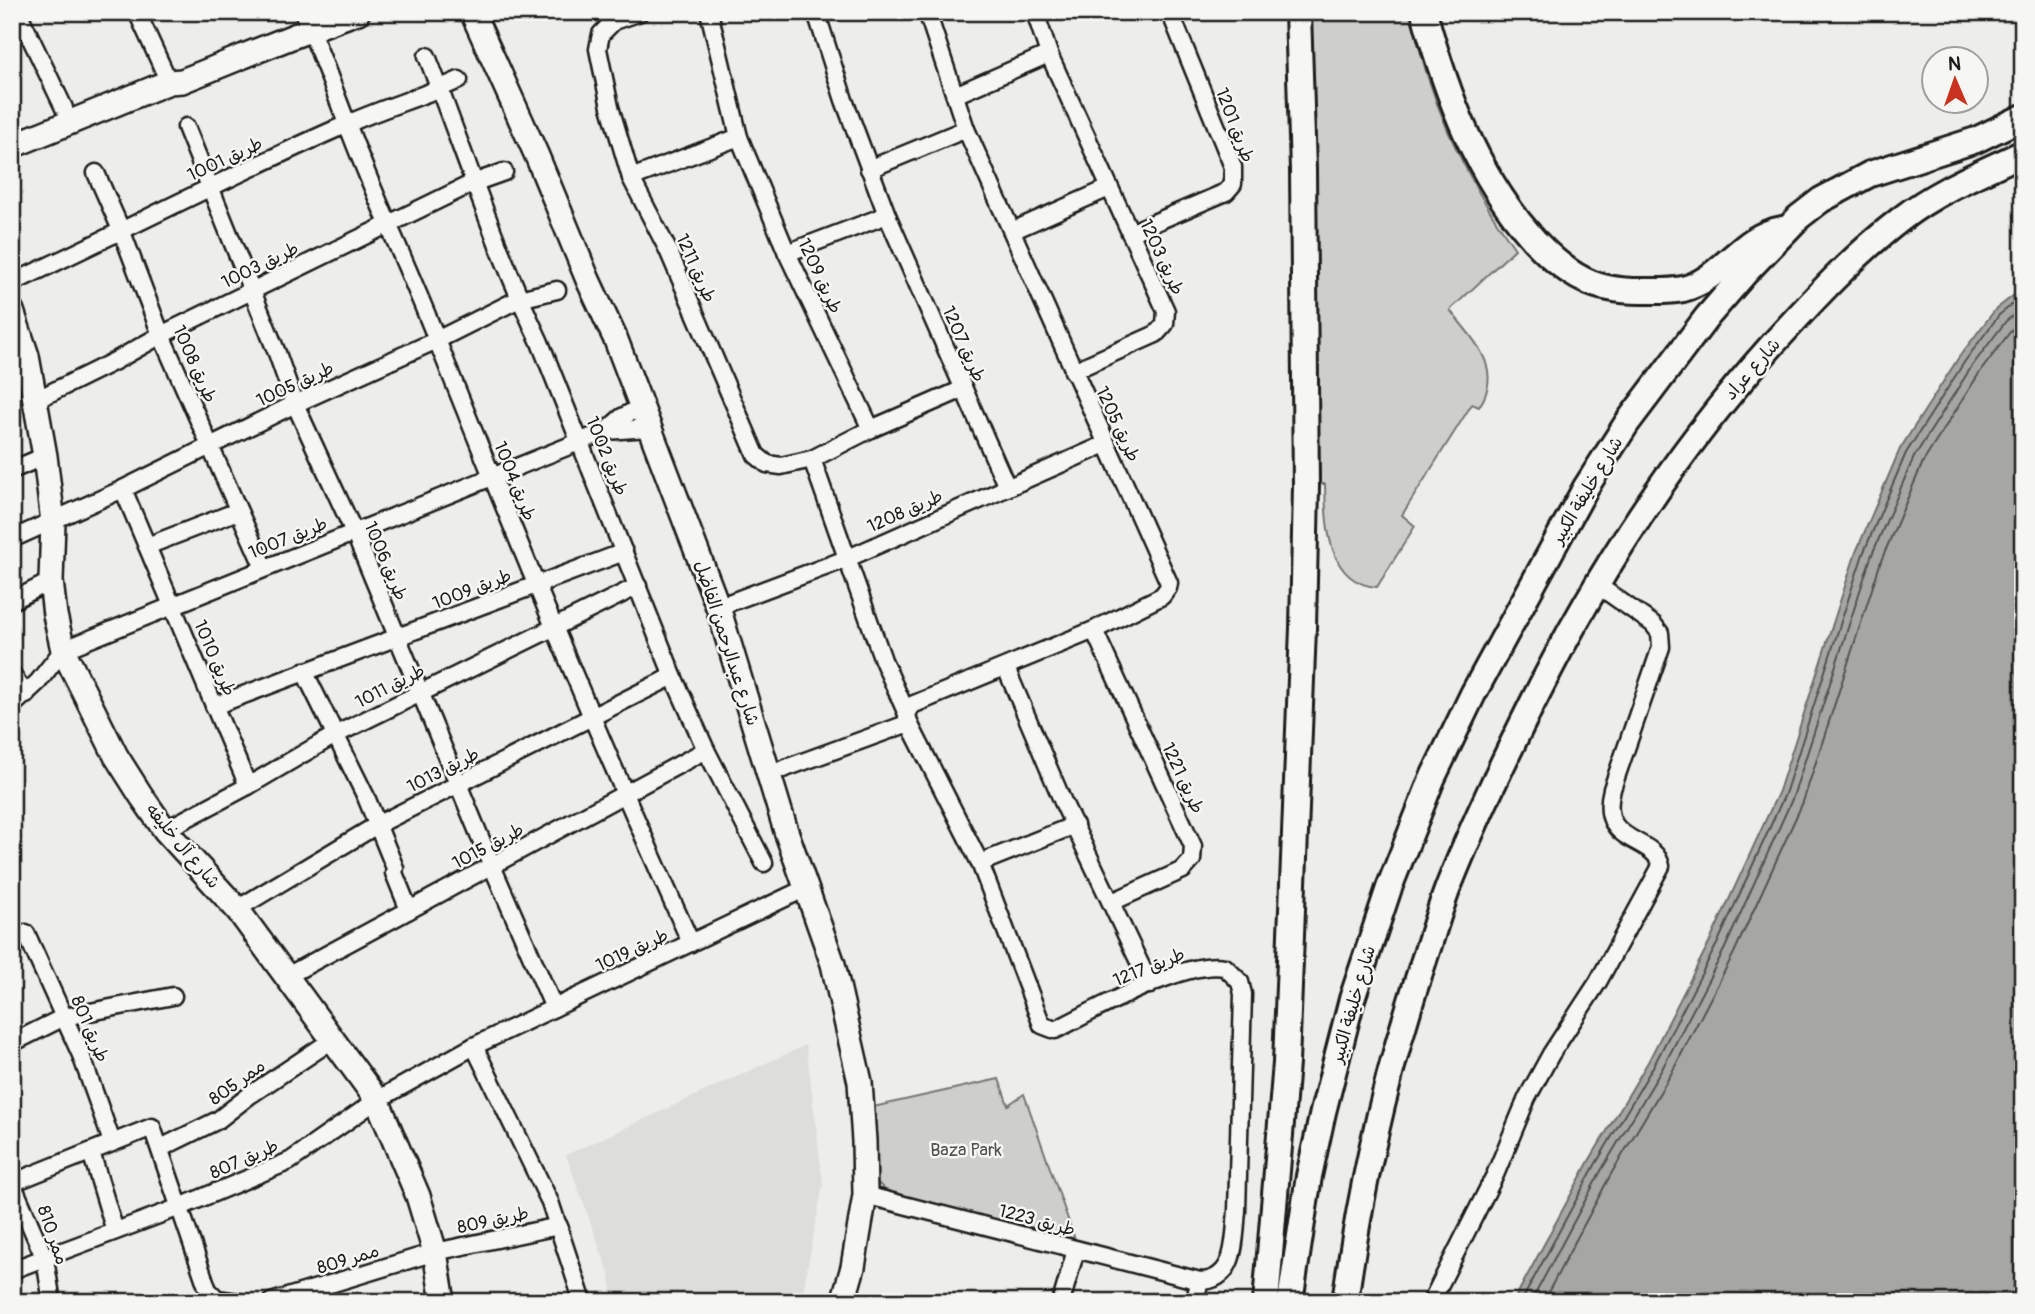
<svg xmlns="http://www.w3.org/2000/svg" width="2035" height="1314" font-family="Pangolin,'Playpen Sans Arabic',sans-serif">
<rect width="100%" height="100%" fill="#edede9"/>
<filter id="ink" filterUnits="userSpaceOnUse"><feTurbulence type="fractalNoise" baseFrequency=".0143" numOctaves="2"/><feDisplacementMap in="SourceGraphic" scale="14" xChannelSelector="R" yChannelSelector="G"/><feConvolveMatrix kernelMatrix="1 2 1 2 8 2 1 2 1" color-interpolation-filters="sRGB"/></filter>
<g filter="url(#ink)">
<polygon fill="#ddddda" points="806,1045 823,1184 801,1302 614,1302 610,1276 566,1155"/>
<g fill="#cececb" stroke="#757574" stroke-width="2">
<path d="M1310 12H1411C1428 99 1464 177 1515 249L1450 310C1473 340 1505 368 1479 407L1472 404 1402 515 1415 526 1377 587C1326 583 1326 521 1325 484H1320Z"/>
<polygon points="999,1079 1008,1105 1024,1094 1077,1245 885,1190 876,1181 874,1170 873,1107"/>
</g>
<polygon fill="#a6a6a3" stroke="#6f6f6d" stroke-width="2" points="2023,288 2023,1302 1513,1302 1589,1161 1648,1062 1710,941 1779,791 1856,552 1900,449 1959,357 1995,310"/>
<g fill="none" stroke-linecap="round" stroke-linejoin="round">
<g stroke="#535352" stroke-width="2">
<polyline points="1521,1302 1595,1165 1654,1065 1717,944 1785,794 1863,554 1906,453 1965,361 1999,315 2023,296"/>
<polyline points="1531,1302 1602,1169 1662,1069 1725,948 1793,797 1871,557 1914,457 1972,366 2006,321 2023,308"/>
<polyline points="1543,1302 1611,1174 1671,1074 1734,953 1803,802 1881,561 1923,462 1980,372 2013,328 2023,321"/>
</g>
<g stroke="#1c1c1c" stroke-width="21">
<g id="street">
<polyline points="18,12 64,108"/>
<polyline points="137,12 169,82"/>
<path d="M303 12C326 65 345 121 367 174 390 230 415 284 437 340 518 543 601 744 691 943"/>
<polyline points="640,12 614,21 601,34 598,49 610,107 631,178 668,250 756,455 767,464 781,466 812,459 871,429 963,389"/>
<polyline points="709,12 739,137 787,253 871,429"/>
<polyline points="816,12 844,100 887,215 1007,487"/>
<polyline points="1035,12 1049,54 1166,311 1165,324 1156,334 1073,371"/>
<path d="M427 56C464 151 495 248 539 340L673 676 706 750 764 863"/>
<polyline points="955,95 1049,54"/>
<polyline points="186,127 277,353 295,404 354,532 492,866 554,1008"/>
<polyline points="869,169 966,129"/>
<polyline points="96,173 122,232 161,335 264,568"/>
<polyline points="631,178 739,137"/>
<polyline points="1012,231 1109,188"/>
<polyline points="1130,233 1226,192 1233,184 1233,167 1170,12"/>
<polyline points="787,253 887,215"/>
<path d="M12 283C124 231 232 174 345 125 382 108 422 97 459 80"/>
<polyline points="36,400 115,361 161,335 473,183 504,172"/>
<polyline points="606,431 649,428"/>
<polyline points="812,459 883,660 907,714"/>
<polyline points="12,470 45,456"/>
<polyline points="123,489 248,786"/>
<polyline points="12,539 123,489 295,404 437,340 519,299 557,290"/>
<polyline points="147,546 238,511"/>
<polyline points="12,601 51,581"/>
<polyline points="718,607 846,559 1106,444"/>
<polyline points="1094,630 1193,846 1192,860 1183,870 1112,902"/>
<polyline points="1006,668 1063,802 1150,985"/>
<polyline points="304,671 366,797 395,868 394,873 409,910"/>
<polyline points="12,674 26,695"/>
<polyline points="12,706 38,682 63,650 606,431 622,417 641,407"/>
<polyline points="214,706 624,552"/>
<polyline points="783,769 909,723"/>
<polyline points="165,830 248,786 335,735 638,586"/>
<polyline points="980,863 1075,825"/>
<polyline points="237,909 377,825 673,676"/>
<polyline points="26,933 81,1055 112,1142"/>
<polyline points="287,976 706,750"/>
<polyline points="12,1043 64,1017 173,996"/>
<polyline points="474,1046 550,1202 583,1302"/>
<polyline points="161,1148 218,1120 250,1095 332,1040"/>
<polyline points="91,1152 115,1231"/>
<polyline points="12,1183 152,1127 208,1290 217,1299 238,1302"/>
<polyline points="12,1183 45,1259 52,1302"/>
<path d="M865 1195 1200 1281C1237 1281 1234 1238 1237 1211L1243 994 1240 982 1225 967C1184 959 1094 1011 1055 1030L1042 1025 980 863 909 723 907 714 912 705 1094 630 1162 596 1168 588 1169 583 966 129 927 12"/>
<polyline points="12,1270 180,1207 290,1161 377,1100 474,1046 806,888"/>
<polyline points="271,1302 435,1252 559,1226"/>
<polyline points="1061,1302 1076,1250"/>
<polyline points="1194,1302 1200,1281"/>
<path d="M1431 1302 1495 1175 1527 1098 1551 1054 1598 982 1661 866C1655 835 1597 846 1612 789L1661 647 1660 633 1653 624 1596 584"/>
</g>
</g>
<g stroke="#1c1c1c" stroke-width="28">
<g id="secondary">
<polyline points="472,12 537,156 588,280 616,340 718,607 786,831 833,964 860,1082 864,1141 865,1195 853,1267 843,1302"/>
<path d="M12 146 169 82 182 81C240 58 298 33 358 12"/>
<polyline points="12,311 27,356 45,456 53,522 51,581 55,615 63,650 116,756 142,797 165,830 237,909 377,1100 418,1196 435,1252 443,1302"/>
</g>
</g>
<g stroke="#1c1c1c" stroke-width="30">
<g id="primary">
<path d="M1424 12C1447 95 1476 175 1534 240 1549 256 1565 271 1584 280 1602 289 1621 291 1641 291 1655 291 1669 292 1683 289 1723 279 1740 236 1782 229"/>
<polyline points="1266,1302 1286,1063 1303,628 1306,486 1303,170 1298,12"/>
<polyline points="1290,1302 1309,1176 1323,1112 1352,999 1389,888 1432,779 1473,694 1586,487 1627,423 1707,317 1746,272 1799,217 1821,200 1870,174 1976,140 2023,117"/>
<path d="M1345 1302C1361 1184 1387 1070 1425 957 1433 933 1440 908 1449 885 1473 825 1501 766 1530 708 1595 577 1674 454 1772 345 1812 301 1854 255 1901 219 1938 190 1981 173 2023 153"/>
</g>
</g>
<use href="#street" stroke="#f6f6f2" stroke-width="16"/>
<use href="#secondary" stroke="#f6f6f2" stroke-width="23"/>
<use href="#primary" stroke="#f6f6f2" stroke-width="24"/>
</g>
</g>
<g text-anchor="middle" stroke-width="5" stroke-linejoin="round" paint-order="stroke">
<g font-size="18" fill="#1c1c1c" stroke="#f6f6f2">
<text transform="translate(1235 125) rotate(69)" y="6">طريق 1201</text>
<text transform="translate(225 159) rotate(-25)" y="6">طريق 1001</text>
<text transform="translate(1162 257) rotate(65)" y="6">طريق 1203</text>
<text transform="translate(260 265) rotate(-26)" y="6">طريق 1003</text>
<text transform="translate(696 268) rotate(66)" y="6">طريق 1211</text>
<text transform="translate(820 276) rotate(65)" y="6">طريق 1209</text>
<text transform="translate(964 344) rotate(66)" y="6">طريق 1207</text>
<text transform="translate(195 364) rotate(66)" y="6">طريق 1008</text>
<text transform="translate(1752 369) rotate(-49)" y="6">شارع عراد</text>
<text transform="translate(295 384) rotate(-25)" y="6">طريق 1005</text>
<text transform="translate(1118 424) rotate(65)" y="6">طريق 1205</text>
<text transform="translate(607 456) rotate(68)" y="6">طريق 1002</text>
<text transform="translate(515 481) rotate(68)" y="6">طريق 1004</text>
<text transform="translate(1587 490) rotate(-59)" y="6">شارع خليفة الكبير</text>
<text transform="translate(905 511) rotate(-24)" y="6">طريق 1208</text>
<text transform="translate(288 538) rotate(-22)" y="6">طريق 1007</text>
<text transform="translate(386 561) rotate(67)" y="6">طريق 1006</text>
<text transform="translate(472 589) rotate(-21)" y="6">طريق 1009</text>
<text transform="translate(727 643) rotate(72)" y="6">شارع عبدالرحمن الفاضل</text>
<text transform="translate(215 658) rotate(67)" y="6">طريق 1010</text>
<text transform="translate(390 686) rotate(-27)" y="6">طريق 1011</text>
<text transform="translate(443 770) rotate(-27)" y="6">طريق 1013</text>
<text transform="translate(1183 778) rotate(65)" y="6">طريق 1221</text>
<text transform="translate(183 846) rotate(50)" y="6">شارع آل خليفه</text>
<text transform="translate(488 846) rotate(-28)" y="6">طريق 1015</text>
<text transform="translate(632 950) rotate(-25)" y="6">طريق 1019</text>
<text transform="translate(1149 967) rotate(-22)" y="6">طريق 1217</text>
<text transform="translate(1353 1004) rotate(-74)" y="6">شارع خليفة الكبير</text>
<text transform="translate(90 1029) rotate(67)" y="6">طريق 801</text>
<text transform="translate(237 1082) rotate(-36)" y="6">ممر 805</text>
<text transform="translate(244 1159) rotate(-24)" y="6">طريق 807</text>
<text transform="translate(493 1220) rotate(-12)" y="6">طريق 809</text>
<text transform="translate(1037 1220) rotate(15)" y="6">طريق 1223</text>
<text transform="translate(53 1235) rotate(71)" y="6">ممر 810</text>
<text transform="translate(348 1259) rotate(-17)" y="6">ممر 809</text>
</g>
<g font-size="18" fill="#515151" stroke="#f6f6f2">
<text x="966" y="1156">Baza Park</text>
</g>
</g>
<rect width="2035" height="1314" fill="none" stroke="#f6f6f2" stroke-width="42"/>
<rect x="21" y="21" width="1993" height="1272" fill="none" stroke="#1c1c1c" stroke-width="2.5" filter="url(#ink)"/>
<g transform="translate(1955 80) rotate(358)"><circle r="33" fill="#f6f6f2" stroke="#9f9f9c" stroke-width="2"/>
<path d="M0-5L12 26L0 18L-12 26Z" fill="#c8321e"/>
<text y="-10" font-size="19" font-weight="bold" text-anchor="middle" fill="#1c1c1c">N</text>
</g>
</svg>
